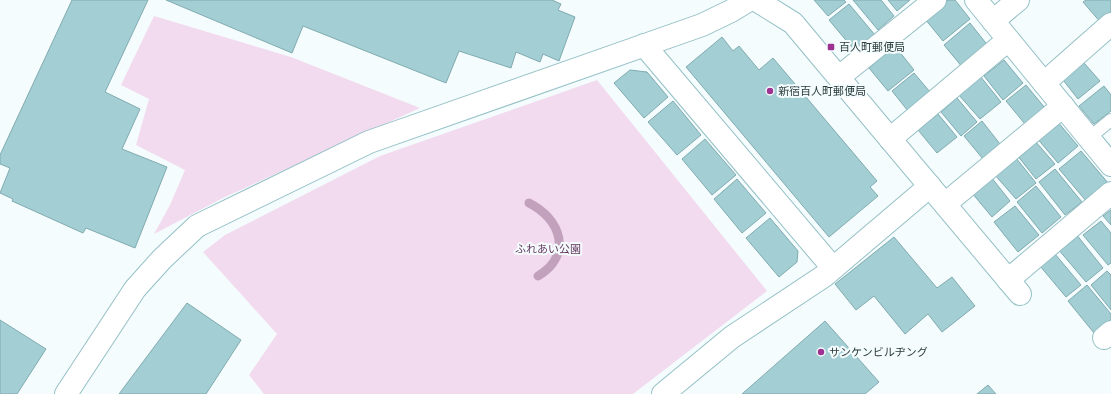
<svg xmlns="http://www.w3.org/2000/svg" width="1111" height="394" font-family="Quicksand,'Noto Sans JP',sans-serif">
<rect width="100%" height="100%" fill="#f4fcfd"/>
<g fill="#f3dbef">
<polygon points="154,16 291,57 420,108 223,198 154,234 170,205 185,170 136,145 149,99 121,85"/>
<polygon points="597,80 767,291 633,394 264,394 249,375 277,334 203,252 225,235 380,156"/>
</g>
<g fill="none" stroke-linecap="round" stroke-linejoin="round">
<path stroke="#c2a1bc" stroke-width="9" d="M529 203C561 219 573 255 538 276"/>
</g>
<g fill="#a3ced4" stroke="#80abb0">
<polygon points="72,0 148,0 105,92 140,109 122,149 167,167 135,248 86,228 83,233 12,201 13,199 0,193 10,168 0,164 0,155"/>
<polygon points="166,0 552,0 561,4 558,10 575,17 559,61 543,54 540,62 516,52 511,68 459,51 446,83 303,26 292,53"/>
<polygon points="814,0 844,0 846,2 828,16"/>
<polygon points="853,0 881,0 894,16 878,30"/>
<polygon points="888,0 910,0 897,11"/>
<polygon points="948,0 955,0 970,19 943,41 925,19"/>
<polygon points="1086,0 1111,0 1111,16 1102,24 1083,2"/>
<polygon points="849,4 875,35 855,51 829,20"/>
<polygon points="970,23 989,47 963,68 944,45"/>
<polygon points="722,37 733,51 739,46 759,70 773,58 877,181 870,187 878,196 829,237 686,67"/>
<polygon points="895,46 914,70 888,91 869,68"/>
<polygon points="1004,60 1023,83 1003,100 984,76"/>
<polygon points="1084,63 1100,81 1078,99 1063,80"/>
<polygon points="630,70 647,72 668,97 644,118 614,83"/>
<polygon points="914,73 930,92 908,111 892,91"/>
<polygon points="980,76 1001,102 980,119 958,94"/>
<polygon points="1026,85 1045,108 1025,124 1006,101"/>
<polygon points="1104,86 1111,95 1111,111 1094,124 1079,106"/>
<polygon points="957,98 977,122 961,136 941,112"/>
<polygon points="673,101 701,135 677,155 648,122"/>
<polygon points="938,114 957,137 937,153 918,130"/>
<polygon points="982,121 1000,144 983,159 964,136"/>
<polygon points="1057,121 1078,146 1058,163 1036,137"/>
<polygon points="705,139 736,175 712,195 682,159"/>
<polygon points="1035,141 1055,164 1036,179 1017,155"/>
<polygon points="1081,151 1109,184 1087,202 1059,169"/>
<polygon points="1016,158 1036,183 1016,199 995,175"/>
<polygon points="1055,169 1082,202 1065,215 1039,182"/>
<polygon points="991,177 1010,201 992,217 972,193"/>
<polygon points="737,179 766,213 742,233 714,199"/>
<polygon points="1036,186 1061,217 1042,233 1017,202"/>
<polygon points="1015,206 1039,235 1018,252 994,222"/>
<polygon points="1111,210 1111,225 1103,216"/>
<polygon points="770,218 798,251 797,262 779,277 746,238"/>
<polygon points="1101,221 1111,233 1111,263 1108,265 1083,235"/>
<polygon points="1076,234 1103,268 1086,282 1058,249"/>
<polygon points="894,237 937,288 952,277 975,306 942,332 928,314 905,334 874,296 856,310 835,284"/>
<polygon points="1055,254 1081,285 1066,297 1040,266"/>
<polygon points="1107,271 1111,275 1111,310 1091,285"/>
<polygon points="1087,285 1111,314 1111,320 1094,333 1068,301"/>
<polygon points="187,303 241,340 206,394 119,394"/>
<polygon points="0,320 46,349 17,394 0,394"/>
<polygon points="825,321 879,382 865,394 742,394"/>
<polygon points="988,385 996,394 977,394"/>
</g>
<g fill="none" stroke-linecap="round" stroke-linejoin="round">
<g stroke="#95c0c6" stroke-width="14">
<polyline id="service" points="1089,138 1111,120"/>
</g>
<g stroke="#95c0c6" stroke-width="24">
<g id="minor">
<polyline points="976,0 1111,165"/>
<polyline points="993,21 1018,0"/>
<polyline points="644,45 833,268"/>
<polyline points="839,77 935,0"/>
<polyline points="1044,83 1111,24"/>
<polyline points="890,139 1008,40"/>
<polyline points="945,204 1063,106"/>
<polyline points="1008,280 1111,193"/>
<polyline points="1104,338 1111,332"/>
<polyline points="66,394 135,289 162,259 197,226 369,142 702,25 731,11 749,0"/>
</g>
</g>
<g stroke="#95c0c6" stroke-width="24">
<g id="tertiary">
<polyline points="756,0 793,23 1020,294"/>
<polyline points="663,394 732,337 824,276 930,186"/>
</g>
</g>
<use href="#service" stroke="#fff" stroke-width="12"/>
<use href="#minor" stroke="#fff" stroke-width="22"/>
<use href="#tertiary" stroke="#fff" stroke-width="22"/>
</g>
<g fill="#9d3292" stroke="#f4fcfd" stroke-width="1.5">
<rect x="827" y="43" width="8" height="8" rx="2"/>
<circle cx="770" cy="91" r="4"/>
<circle cx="821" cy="352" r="4"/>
</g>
<g text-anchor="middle" stroke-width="4" stroke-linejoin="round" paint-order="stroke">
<g font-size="11" fill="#293b3d" stroke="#f4fcfd" text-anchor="start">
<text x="839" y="51">百人町郵便局</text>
<text x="778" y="95">新宿百人町郵便局</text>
<text x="829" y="356">サンケンビルヂング</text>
</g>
<g font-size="11" fill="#65385e" stroke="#f4fcfd">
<text x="548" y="253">ふれあい公園</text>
</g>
</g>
</svg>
